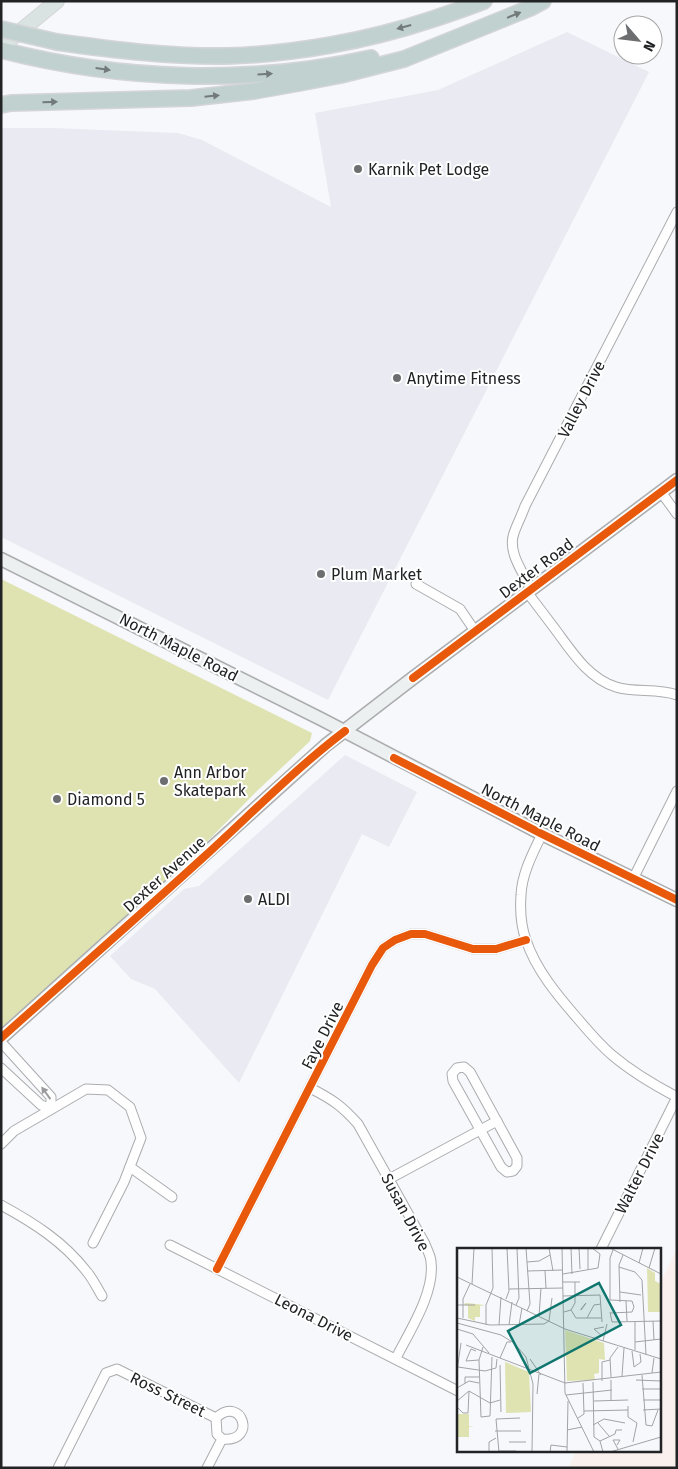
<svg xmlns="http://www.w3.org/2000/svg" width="678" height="1469" font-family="'Fira Sans',sans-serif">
<rect width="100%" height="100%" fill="#f7f8fc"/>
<g fill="#e9eaf2">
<polygon points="567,32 649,72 328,700 1,537 1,128 52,128 178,133 202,140 331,207 315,113 438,90"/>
<polygon points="345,755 417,792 389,847 362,834 239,1083 155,989 131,979 110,956 184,889 199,886"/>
</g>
<polygon fill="#faf0ee" points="676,1251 677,1468 568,1468 577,1450 659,1450 659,1285"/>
<polygon fill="#dfe3b2" points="1,579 312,733 310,741 307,744 258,790 193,856 1,1028"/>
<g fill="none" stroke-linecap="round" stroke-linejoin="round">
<g stroke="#abacae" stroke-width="11">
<g id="street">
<polyline points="661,492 677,514"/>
<polyline points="416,584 460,609 475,631"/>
<path d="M531 589C523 572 507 552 514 533 517 524 522 515 525 506L677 212"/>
<path d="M527 592C536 604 546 617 555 629 572 652 588 678 616 687 635 693 657 688 677 695"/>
<path d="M542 834C533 853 522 873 521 895 520 909 521 926 526 940 536 970 558 996 578 1019 589 1032 600 1045 612 1055 632 1072 654 1085 677 1097"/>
<polyline points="633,879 677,791"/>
<polyline points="1,1042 51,1097 51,1109 41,1105 1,1068"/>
<polygon points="464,1067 470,1072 517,1158 517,1166 513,1171 507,1172 501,1167 453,1081 452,1074 457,1068"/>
<path d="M310 1088C332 1099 342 1106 358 1124L425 1244C427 1250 431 1256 431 1262 435 1293 409 1332 396 1358"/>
<polyline points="1,1144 14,1131 86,1089 108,1090 130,1107 141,1138 124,1182 93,1243"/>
<polyline points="130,1167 172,1197"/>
<polyline points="389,1179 497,1121"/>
<path d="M1 1205C34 1223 64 1242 87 1272 93 1279 97 1288 102 1296"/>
<polyline points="170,1245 458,1391"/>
<polyline points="601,1249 677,1097"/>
<polyline points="217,1269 372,965 383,948 395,940 411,934 425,934 473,949 496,949 526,940"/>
<path d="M216 1418C242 1394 258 1443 222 1439"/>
<polyline points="58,1468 106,1373 117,1369 216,1418"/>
<polyline points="207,1468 222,1439 217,1434 216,1418"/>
</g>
</g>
<g stroke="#abacae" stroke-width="15">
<g id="secondary">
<polyline points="1,559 321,719 542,834 677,900"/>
<polyline points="1,1038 326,745 413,678 677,480"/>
</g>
</g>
<g stroke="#d4d5d7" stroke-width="16">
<polyline id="primary" points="1,47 57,1"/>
</g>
<g stroke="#d4d5d7" stroke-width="18">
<g id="highway">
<path d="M57 42C114 50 171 57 228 56 294 54 367 41 430 20 448 14 466 8 484 1"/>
<path d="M1 50C122 81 250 85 371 58"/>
<polyline points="1,105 11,103 191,98 254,91 299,83 341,75 404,59 530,8 543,1"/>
</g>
</g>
<use href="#street" stroke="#fefeff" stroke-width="9"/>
<use href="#secondary" stroke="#ecf0f0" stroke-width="12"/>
<use href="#primary" stroke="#d9e3e2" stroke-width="14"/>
<use href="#highway" stroke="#c1d1cf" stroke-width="15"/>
<g stroke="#d4d5d7" stroke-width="18" stroke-linecap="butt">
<polyline id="highway-bridge" points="1,29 57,42"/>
</g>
<use href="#highway-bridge" stroke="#c1d1cf" stroke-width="15"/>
<g stroke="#fff" stroke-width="11">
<g id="cycleway">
<polyline points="413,678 677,480"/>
<polyline points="394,758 542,834 677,900"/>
<path d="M1 1038C69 977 138 917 206 855 252 813 295 769 345 731"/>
<polyline points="217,1269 372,965 383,948 395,940 411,934 425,934 473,949 496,949 526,940"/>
</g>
</g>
<use href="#cycleway" stroke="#e8590c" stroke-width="8"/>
</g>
<defs><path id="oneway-solid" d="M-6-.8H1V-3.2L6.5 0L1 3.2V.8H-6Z" transform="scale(1.25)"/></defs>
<g fill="#727a7a">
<use href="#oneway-solid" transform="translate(514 15) rotate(-22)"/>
<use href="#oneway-solid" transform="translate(404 27) rotate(165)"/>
<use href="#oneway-solid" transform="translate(103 69) rotate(8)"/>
<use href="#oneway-solid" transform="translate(265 74) rotate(-4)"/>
<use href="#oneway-solid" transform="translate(212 96) rotate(-6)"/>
<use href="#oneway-solid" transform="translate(50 102) rotate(-2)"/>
</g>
<use fill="#9b9b9d" href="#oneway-solid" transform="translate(46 1093) rotate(-126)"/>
<g fill="#6d6e70" stroke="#fff" stroke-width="2">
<circle cx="358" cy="169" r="5"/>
<circle cx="397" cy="378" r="5"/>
<circle cx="321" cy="574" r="5"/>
<circle cx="164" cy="781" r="5"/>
<circle cx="57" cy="799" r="5"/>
<circle cx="248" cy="899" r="5"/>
</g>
<g text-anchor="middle" stroke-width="4" stroke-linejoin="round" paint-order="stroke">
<g font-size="16" fill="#222325" stroke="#fff" text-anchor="start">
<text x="368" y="175">Karnik Pet Lodge</text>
<text x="407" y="384">Anytime Fitness</text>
<text x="331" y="580">Plum Market</text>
<text x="174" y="778">Ann Arbor<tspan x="174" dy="18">Skatepark</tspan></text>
<text x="67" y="805">Diamond 5</text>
<text x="258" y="905">ALDI</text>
</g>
<g font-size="16" fill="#222325" stroke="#fff">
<text transform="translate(581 399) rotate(-63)" y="6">Valley Drive</text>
<text transform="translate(536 568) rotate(-37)" y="6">Dexter Road</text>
<text transform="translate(179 647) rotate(27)" y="6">North Maple Road</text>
<text transform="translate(541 817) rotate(27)" y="6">North Maple Road</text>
<text transform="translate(164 874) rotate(-42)" y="6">Dexter Avenue</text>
<text transform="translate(322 1035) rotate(-63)" y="6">Faye Drive</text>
<text transform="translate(639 1173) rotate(-63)" y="6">Walter Drive</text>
<text transform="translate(406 1212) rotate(62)" y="6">Susan Drive</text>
<text transform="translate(314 1317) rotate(27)" y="6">Leona Drive</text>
<text transform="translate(168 1394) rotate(26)" y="6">Ross Street</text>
</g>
</g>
<g transform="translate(457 1248)">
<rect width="204" height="204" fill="#f7f8fc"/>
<path d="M190 20 198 25V33L204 36V64H191ZM10 55 28 57 23 58V69H18V73L11 70V58L6 56ZM108 82 147 95 148 112 142 111V125L137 126 138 132 110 133ZM48 114 72 124 74 164 49 165ZM0 166H12V178L17 179H12V189H0Z" fill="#dfe3b2"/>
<path fill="none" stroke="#a2a3a6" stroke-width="1" d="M69 0 73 56 70 63M92 0 96 23M105 0 108 145 137 204M114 0 115 26M122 0 123 21M153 0 204 26M156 2 153 10V52L175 53 177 59M70 14 82 13 93 7M182 15 186 0M162 19 178 24 185 32 189 107M192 20 198 0M131 21V0M70 23 106 22M88 23 89 40M106 26 141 20 143 6 135 0M0 29 108 81 204 111M106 34H123M15 36 17 0M52 41 106 40M163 44 184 47M106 48 143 47 145 74M49 51 52 43 50 0M169 53 170 73M163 54 162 17 166 7M129 55 127 58 124 62V61ZM0 57H18M59 57 62 50 60 0M114 62 119 70H144M107 64 114 62 118 55V34M153 64 155 74 204 73M154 65 175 64 177 59M82 68 84 40M0 70 33 77 87 76 92 73M6 70V51L13 36M130 70 137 57 144 56M92 73 95 50M178 73V102M196 73 197 92M0 75 44 87 57 95 69 109 76 136 75 204M29 77V57L36 40 35 0M42 77 44 49M52 77 55 54M62 77 65 60M0 81 16 86 32 105M145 88 137 81 147 79M146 93 150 76M178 94 204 91M9 97 108 135 204 124M26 99 22 112 24 169 33 168 35 109M19 103 14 101 9 113 22 112M175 103 177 119 184 114 183 106M43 110 50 94H54M73 111 84 127M43 117 44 164M1 119 28 123 39 120 40 111M0 123 4 95M195 125 197 110M185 127 189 177 195 178 201 162M165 128 167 100M154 129 153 110 161 99M154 132V152M179 132 204 133M145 133V114L153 112M136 134 137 189 143 193 146 204M8 135V129H22M0 140 12 133 22 135M185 141H204M80 146 82 126M109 147 155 142M186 152H204M0 153 12 143 33 155 43 152M137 153 171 152M171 158V169L180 175 176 194M0 159 6 165H11L12 143M186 162 204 161M127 163 171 162M121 170 127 166 126 135M141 175 152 188M136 177 147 171 168 175M110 182 125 179M38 183H64M143 193 158 186 159 182H165M52 194H69M160 197 163 192H156L161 201M42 203H59M32 204V194L39 190M42 204 39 171 63 170M93 204 94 197 110 199M110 204 111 153M153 204 204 189"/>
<path fill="#0f766e" fill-opacity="0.15" stroke="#0f766e" stroke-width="2.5" d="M142 35 164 77 73 125 51 83Z"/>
<rect width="204" height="204" fill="none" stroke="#222325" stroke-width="2.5"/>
</g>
<rect width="678" height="1469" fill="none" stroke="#222325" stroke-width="5"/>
<g transform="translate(638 40) rotate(118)"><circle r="24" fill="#ffffff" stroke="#a7a7a8"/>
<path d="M0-4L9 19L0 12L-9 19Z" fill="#6d6e70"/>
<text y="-8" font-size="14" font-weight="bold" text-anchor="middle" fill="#222325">N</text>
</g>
</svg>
